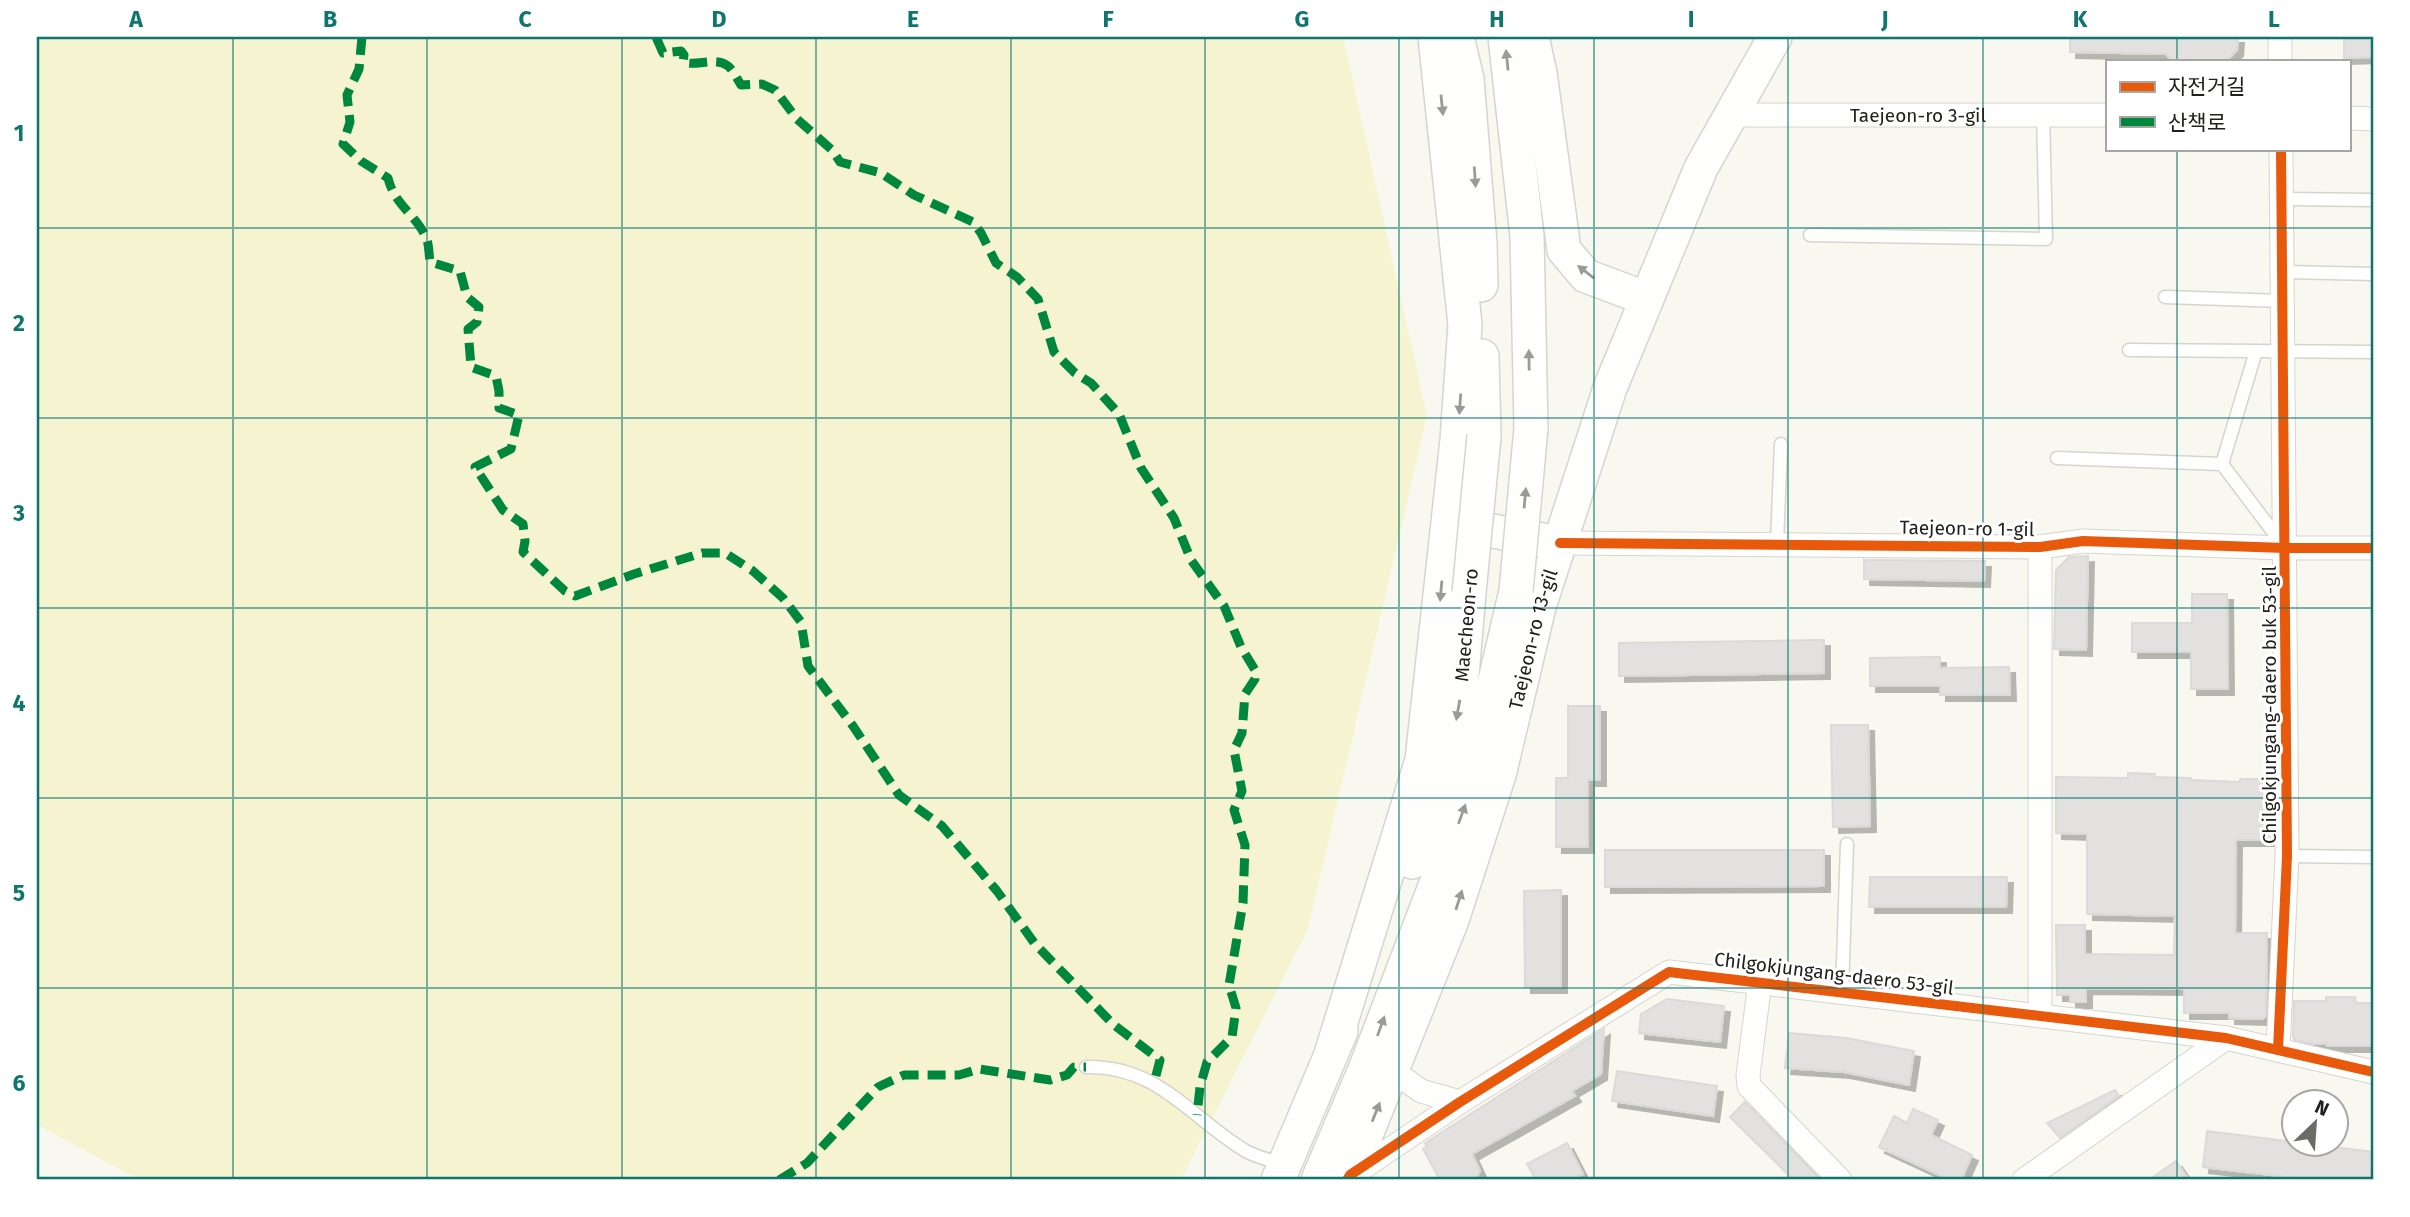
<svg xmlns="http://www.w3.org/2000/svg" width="2410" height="1217" font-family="'Fira Sans','Noto Sans KR',sans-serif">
<defs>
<filter id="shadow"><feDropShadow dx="6" dy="6" stdDeviation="0" flood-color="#0004"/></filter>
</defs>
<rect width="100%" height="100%" fill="#f8f8f0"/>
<polygon fill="#f6f4d0" points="37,37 1343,37 1427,416 1308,929 1181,1180 140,1180 37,1125"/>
<g fill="#e2e1df" stroke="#dbdad8" stroke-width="2" filter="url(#shadow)">
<polygon points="2070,37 2238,37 2237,50 2226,61 2173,61 2166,54 2070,52"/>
<polygon points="2344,37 2373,37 2373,57 2344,58"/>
<polygon points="2088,556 2086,650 2054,649 2056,570 2069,557"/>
<polygon points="1864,560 1985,561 1984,581 1864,579"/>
<polygon points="2192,594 2227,594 2228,689 2191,689 2191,652 2132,652 2132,623 2192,623"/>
<polygon points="1824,640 1824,673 1619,676 1619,643"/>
<polygon points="1940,657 1940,668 2009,667 2010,695 1940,695 1940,686 1870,686 1870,658"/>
<polygon points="1568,706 1600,706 1600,780 1588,780 1588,847 1556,847 1556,778 1568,778"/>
<polygon points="1831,725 1868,725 1870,826 1833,827"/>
<polygon points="2128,773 2155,774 2155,777 2191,778 2191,780 2240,782 2240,779 2272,779 2273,840 2236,840 2235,933 2267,933 2266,1016 2262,1019 2229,1018 2229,1013 2184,1013 2184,989 2086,988 2086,1002 2070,1002 2070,995 2057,995 2056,925 2085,925 2085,954 2174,955 2175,916 2087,914 2087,834 2056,833 2056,777 2128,778"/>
<polygon points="1605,850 1824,850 1824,886 1605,887"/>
<polygon points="1870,877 2007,877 2006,907 1869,907"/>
<polygon points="1561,890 1561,987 1525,987 1524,891"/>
<polygon points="2326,997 2355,997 2356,1003 2373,1003 2373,1046 2327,1046 2327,1043 2312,1044 2295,1040 2293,1037 2294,1001 2326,1001"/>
<polygon points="1667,999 1724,1006 1720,1042 1639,1033 1641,1014"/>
<polygon points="1604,1029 1601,1074 1572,1091 1575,1096 1472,1154 1480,1171 1475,1180 1440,1180 1423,1149 1427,1147 1425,1143"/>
<polygon points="1789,1033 1846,1038 1914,1051 1909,1085 1844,1072 1785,1068"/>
<polygon points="1617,1071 1717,1086 1713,1116 1612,1101"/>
<polygon points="2115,1090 2119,1096 2060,1138 2047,1123"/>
<polygon points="1745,1102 1821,1180 1794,1180 1730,1117"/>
<polygon points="1913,1109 1938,1120 1931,1135 1972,1155 1961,1180 1950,1180 1879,1147 1894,1116 1907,1123"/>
<polygon points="2207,1131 2373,1152 2373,1180 2313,1180 2203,1167"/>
<polygon points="1567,1143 1583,1174 1571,1180 1536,1180 1527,1164"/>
<polygon points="2176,1161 2189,1180 2149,1180"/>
</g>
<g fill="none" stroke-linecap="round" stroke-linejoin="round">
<g stroke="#d5d5cf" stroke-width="15">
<g id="service">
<polyline points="2281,199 2373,200"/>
<polyline points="1810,235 2046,239 2043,114"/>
<polyline points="2282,272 2373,274"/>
<polyline points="2165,297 2282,301"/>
<polyline points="2129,350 2373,352"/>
<polyline points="2057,458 2222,464 2283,545"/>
<polyline points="2222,464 2256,351"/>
<polyline points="1777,543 1781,444"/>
<polyline points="2287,856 2373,857"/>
<polyline points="1842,992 1847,844"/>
<path d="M1086 1067C1157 1065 1189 1116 1244 1150 1255 1157 1271 1160 1284 1165"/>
</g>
</g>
<g stroke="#d5d5cf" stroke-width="25">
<g id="minor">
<polyline points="2280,37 2280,61"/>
<path id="s1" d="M1729 115H2107"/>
<polyline points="2349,118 2373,119"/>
<polyline points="1560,543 2040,547 2083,541 2285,548 2373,548"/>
<polyline points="2040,547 2040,1015"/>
<polyline points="1760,982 1748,1075 1749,1086 1840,1180"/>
<polyline points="2278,1050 2287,856 2281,149"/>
<polyline points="1393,1071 1421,1091 1460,1102"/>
<polyline points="1349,1177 1460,1102 1669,972 2226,1038 2373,1072"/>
<polyline points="2024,1180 2226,1038"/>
</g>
</g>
<g stroke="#d5d5cf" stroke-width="36">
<g id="secondary">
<polyline points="1457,37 1467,79 1480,244 1481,285"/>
<polyline points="1505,37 1527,236 1531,428"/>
<polyline points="1532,37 1540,73 1564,250 1586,276 1642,297 1646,301"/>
<polyline points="1482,356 1484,436"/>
<polyline points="1449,523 1548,541"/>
<polyline points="1412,862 1429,818 1459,710 1469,593"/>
<polyline points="1332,1051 1422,760 1457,440 1465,325 1435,37"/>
<path id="s2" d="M1350 1175 1452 920 1499 775 1539 607 1610 388 1701 168 1775 37"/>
<polyline points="1278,1180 1341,1031"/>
<polyline points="1318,1180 1366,1067 1465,808 1516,591"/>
</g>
</g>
<use href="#service" stroke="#fefefd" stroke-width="12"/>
<use href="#minor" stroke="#fefefd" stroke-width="23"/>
<use href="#secondary" stroke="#fefefd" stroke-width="33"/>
<g stroke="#d5d5cf" stroke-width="36" stroke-linecap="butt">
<g id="secondary-bridge">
<polyline points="1516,591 1531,428"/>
<polyline points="1469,593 1484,436"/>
</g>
</g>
<use href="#secondary-bridge" stroke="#fefefd" stroke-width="33"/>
<g stroke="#00873e" stroke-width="9" stroke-dasharray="18 9" stroke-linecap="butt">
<path d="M362 37 359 69 347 95 350 122 343 144 361 161 388 178C394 205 418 216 427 240 429 246 429 255 430 262L460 271 467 297 479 307 477 322 468 329 471 367 496 376 499 391V408L519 415 511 449 475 467 503 510 523 524 525 541 523 552 565 591 575 596 634 574 702 553H725L753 571 783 598 801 622 808 666 853 726 899 795 942 826 997 891 1035 944 1114 1025 1160 1060 1154 1083"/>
<path d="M656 37 663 53 681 51 684 55 683 62C697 67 715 56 728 66 733 70 737 79 741 85L762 84 775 90 797 119 832 150 840 162 881 173 914 195 973 222 981 233 996 263 1017 277 1038 299 1054 352 1075 373 1091 383 1119 414 1141 468 1174 518 1191 560 1224 606 1241 647 1255 670V679L1245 694 1242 733 1234 750 1242 791 1234 810 1245 845 1243 903 1229 985 1236 1008 1232 1037 1207 1062 1200 1087 1197 1115"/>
<polyline points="779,1180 807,1163 878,1087 904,1075 959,1075 979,1069 1050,1080 1067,1075 1074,1067 1086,1067"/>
</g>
<g stroke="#fff" stroke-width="15">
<g id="cycleway">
<polyline points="1560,543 2040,547 2083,541 2285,548 2373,548"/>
<polyline points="2278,1050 2287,856 2281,149"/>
<polyline points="1347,1180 1350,1175 1460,1102 1669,972 2226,1038 2373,1072"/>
</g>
</g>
<use href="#cycleway" stroke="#e8590c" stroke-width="10"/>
</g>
<defs><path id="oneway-solid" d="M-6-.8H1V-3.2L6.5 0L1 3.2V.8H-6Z" transform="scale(1.75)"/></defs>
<g fill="#9b9a97">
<use href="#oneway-solid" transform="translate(1507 60) rotate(-96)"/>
<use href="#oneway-solid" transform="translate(1442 105) rotate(84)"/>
<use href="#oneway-solid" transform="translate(1475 177) rotate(86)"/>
<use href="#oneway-solid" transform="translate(1586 272) rotate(-142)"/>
<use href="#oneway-solid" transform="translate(1529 360) rotate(-91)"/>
<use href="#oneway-solid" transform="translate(1460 404) rotate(94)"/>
<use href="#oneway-solid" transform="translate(1525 498) rotate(-85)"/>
<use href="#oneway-solid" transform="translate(1441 591) rotate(95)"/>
<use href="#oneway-solid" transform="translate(1458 710) rotate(100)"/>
<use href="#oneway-solid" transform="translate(1462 814) rotate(-70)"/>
<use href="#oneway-solid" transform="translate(1459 900) rotate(-72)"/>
<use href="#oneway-solid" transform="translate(1381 1026) rotate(-70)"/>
<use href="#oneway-solid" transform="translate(1376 1112) rotate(-68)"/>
</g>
<path fill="none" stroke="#0f766e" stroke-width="2" stroke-opacity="0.55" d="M233 37V1180M427 37V1180M622 37V1180M816 37V1180M1011 37V1180M1205 37V1180M1399 37V1180M1594 37V1180M1788 37V1180M1983 37V1180M2177 37V61M2177 149V1180M37 228H2373M37 418H2373M37 608H2373M37 798H2373M37 988H2373"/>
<g text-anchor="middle" stroke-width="6" stroke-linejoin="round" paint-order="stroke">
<g font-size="19" fill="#21201b" stroke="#fff">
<text dy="7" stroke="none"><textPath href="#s1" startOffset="189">Taejeon-ro 3-gil</textPath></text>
<text transform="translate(1967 528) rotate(1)" y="7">Taejeon-ro 1-gil</text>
<text transform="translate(1466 625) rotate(-85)" y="7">Maecheon-ro</text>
<text dy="7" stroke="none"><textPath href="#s2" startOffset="567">Taejeon-ro 13-gil</textPath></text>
<text transform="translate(2269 705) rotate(-90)" y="7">Chilgokjungang-daero buk 53-gil</text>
<text transform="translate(1834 973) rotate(7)" y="7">Chilgokjungang-daero 53-gil</text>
</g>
</g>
<rect width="2410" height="1217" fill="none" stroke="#ffffff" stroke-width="77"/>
<rect x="2106" y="60" width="245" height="91" fill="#ffffff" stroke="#a6a6a4" stroke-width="2"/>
<rect x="2120" y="82" width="35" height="10" fill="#e8590c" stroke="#a6a6a4" stroke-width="2"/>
<text x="2168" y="94" font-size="21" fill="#21201b">자전거길</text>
<rect x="2120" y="117" width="35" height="10" fill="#00873e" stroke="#a6a6a4" stroke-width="2"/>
<text x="2168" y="130" font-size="21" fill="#21201b">산책로</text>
<g transform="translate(2315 1123) rotate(25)"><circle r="33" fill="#ffffff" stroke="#a6a6a4" stroke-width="2"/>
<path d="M0-5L12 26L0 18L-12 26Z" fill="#6c6c66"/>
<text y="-10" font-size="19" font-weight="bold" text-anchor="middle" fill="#21201b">N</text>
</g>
<rect x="38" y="38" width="2334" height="1140" fill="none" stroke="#0f766e" stroke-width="2.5"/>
<g font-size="23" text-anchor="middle" font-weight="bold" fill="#0f766e">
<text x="136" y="27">A</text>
<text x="330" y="27">B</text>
<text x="525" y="27">C</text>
<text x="719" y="27">D</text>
<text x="913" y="27">E</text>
<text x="1108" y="27">F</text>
<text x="1302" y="27">G</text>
<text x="1497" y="27">H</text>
<text x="1691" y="27">I</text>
<text x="1885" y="27">J</text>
<text x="2080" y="27">K</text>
<text x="2274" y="27">L</text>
<text x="19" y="141">1</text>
<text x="19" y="331">2</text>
<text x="19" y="521">3</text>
<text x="19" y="711">4</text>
<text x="19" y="901">5</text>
<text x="19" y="1091">6</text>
</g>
</svg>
